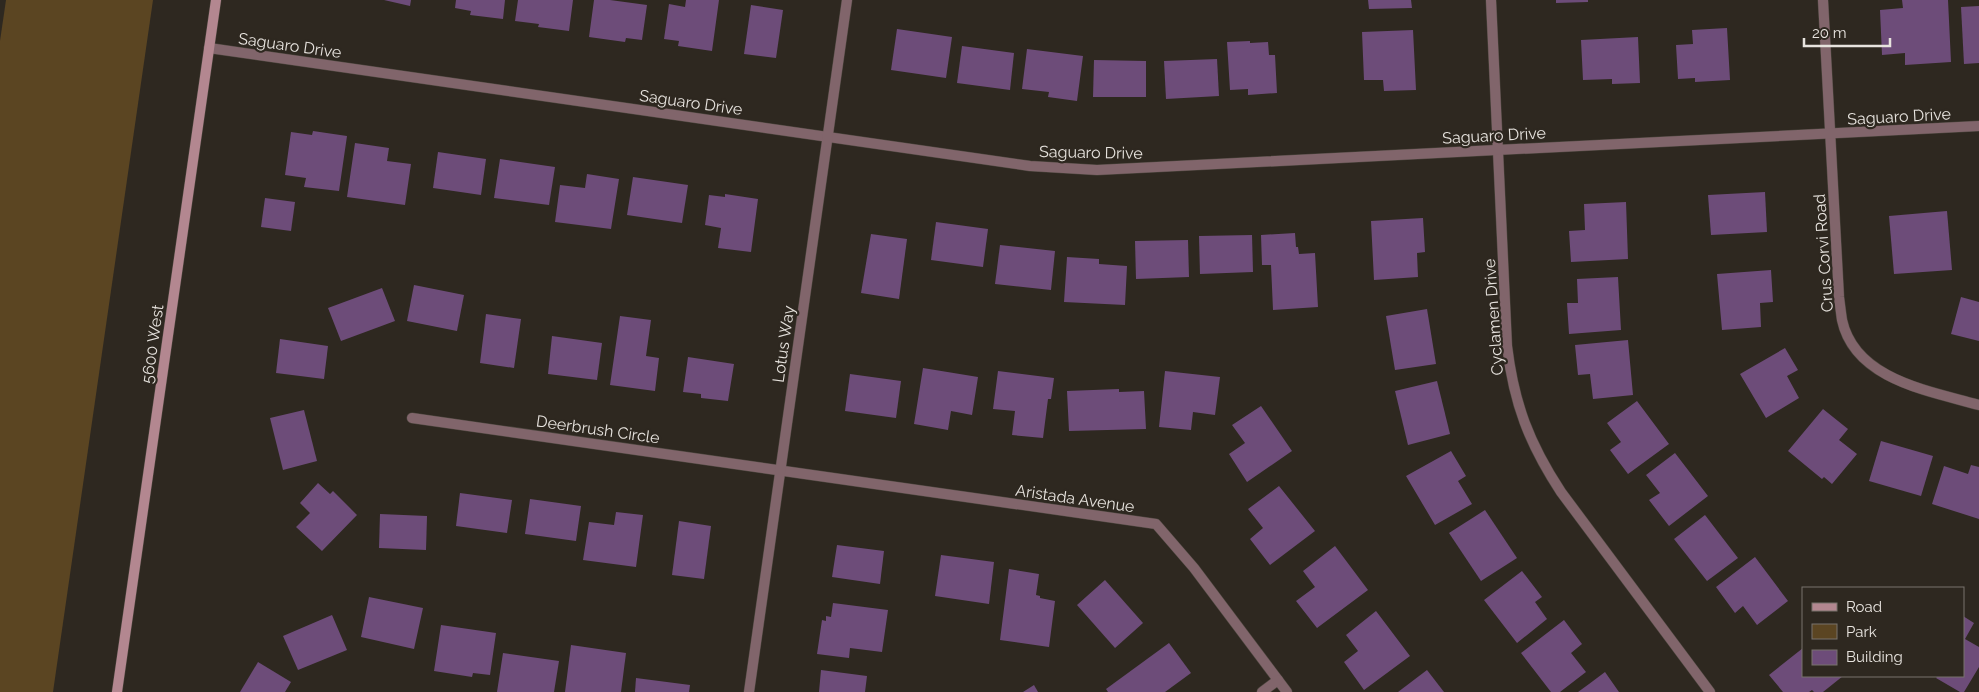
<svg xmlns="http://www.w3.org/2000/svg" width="1979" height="692" font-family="Raleway,sans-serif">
<rect width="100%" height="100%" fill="#2e2820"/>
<polygon fill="#5b4522" points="6,0 153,0 53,692 0,692 0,41"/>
<g fill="#6d4c79">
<polygon points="384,0 411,0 410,6"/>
<polygon points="456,0 505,0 503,19 470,15 471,11 455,8"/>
<polygon points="518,0 573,0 569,31 538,27 539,24 515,21"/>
<polygon points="594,0 610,0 647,5 642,40 626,38 625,42 589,37"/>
<polygon points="686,0 719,0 712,51 678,46 679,41 664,39 669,4 685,7"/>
<polygon points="1368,0 1411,0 1412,8 1369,9"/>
<polygon points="1556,0 1588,0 1588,2 1556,3"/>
<polygon points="1902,0 1948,0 1951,62 1905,65 1905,53 1882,55 1880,10 1903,8"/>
<polygon points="751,5 783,10 776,58 744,54"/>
<polygon points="1979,6 1979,63 1964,64 1961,7"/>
<polygon points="1727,28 1730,80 1695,82 1695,78 1678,79 1676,45 1693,44 1692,30"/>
<polygon points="897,29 952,37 946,78 891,70"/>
<polygon points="1413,30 1416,90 1384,91 1383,80 1364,80 1362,32"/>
<polygon points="1638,37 1640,83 1612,84 1612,79 1583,80 1581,40"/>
<polygon points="1250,41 1250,43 1268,42 1269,55 1275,55 1277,93 1248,95 1248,89 1230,90 1227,42"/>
<polygon points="962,46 1014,53 1010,90 957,83"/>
<polygon points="1027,49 1083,56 1077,101 1048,97 1049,92 1022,89"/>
<polygon points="1217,59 1219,96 1166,99 1164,61"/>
<polygon points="1094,60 1146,61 1146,97 1093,97"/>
<polygon points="313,131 347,136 339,191 304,187 306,178 285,175 291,132 312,135"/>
<polygon points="355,143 389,148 387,161 411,164 405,205 347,197"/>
<polygon points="438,152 486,159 481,195 433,188"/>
<polygon points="500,159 555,167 549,205 494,198"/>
<polygon points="587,174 619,179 611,229 555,222 560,185 585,188"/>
<polygon points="633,177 688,185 682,223 627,215"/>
<polygon points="1765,192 1767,232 1711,235 1708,195"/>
<polygon points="725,194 758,199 751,252 718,248 721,228 705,225 709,195 725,197"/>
<polygon points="265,198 295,202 291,231 261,227"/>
<polygon points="1626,202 1628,259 1571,262 1569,231 1585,230 1584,204"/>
<polygon points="1947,211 1952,270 1894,274 1889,216"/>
<polygon points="1423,218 1425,252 1417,253 1418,277 1374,280 1371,221"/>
<polygon points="936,222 988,229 983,267 931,260"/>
<polygon points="1295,233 1296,247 1298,247 1299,254 1315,253 1318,307 1273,310 1271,265 1262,265 1261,235"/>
<polygon points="871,234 907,239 899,299 861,293"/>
<polygon points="1252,235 1253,272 1200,274 1199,236"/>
<polygon points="1188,240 1189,277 1136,279 1135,241"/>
<polygon points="1000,245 1055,251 1051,290 995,284"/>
<polygon points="1067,257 1099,259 1099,264 1127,266 1125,305 1064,302"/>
<polygon points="1771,270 1773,302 1760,303 1761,327 1722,330 1717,274"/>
<polygon points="1618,277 1621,330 1569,334 1567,303 1578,303 1577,279"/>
<polygon points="414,285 464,295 457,331 407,321"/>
<polygon points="382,288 395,321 341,341 328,308"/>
<polygon points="1961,297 1979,302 1979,341 1951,334"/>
<polygon points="1427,309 1436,364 1395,370 1386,316"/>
<polygon points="486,314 521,319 514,368 480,363"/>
<polygon points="620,316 651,320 646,356 659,358 655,391 610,385"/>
<polygon points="552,336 602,343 597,380 548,374"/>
<polygon points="280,339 328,346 324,379 276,373"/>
<polygon points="1628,340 1633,395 1593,399 1590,374 1578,375 1575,345"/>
<polygon points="1785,348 1798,370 1787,376 1799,398 1766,418 1740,374"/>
<polygon points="688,357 734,364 728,401 701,398 701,394 683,392"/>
<polygon points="923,368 978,377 972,415 951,411 948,430 914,424"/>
<polygon points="998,371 1054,378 1051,399 1048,399 1043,438 1012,435 1015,411 993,409"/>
<polygon points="1165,371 1220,377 1215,415 1193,412 1191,430 1159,427"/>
<polygon points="850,374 901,381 896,418 845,411"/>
<polygon points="1437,381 1450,434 1408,445 1395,391"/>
<polygon points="1119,389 1119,392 1144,391 1146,429 1069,431 1067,391"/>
<polygon points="1637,401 1669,444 1628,474 1610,450 1621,442 1607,423"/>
<polygon points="1261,406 1292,451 1247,482 1229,454 1245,443 1232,425"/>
<polygon points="1823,409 1848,429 1839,440 1857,454 1832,484 1824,477 1822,479 1788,451"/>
<polygon points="304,410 317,461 283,470 270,418"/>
<polygon points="1881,441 1933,456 1921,496 1869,481"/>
<polygon points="1451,451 1466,476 1458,481 1472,504 1435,525 1406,476"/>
<polygon points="1675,453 1708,496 1669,526 1649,500 1660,493 1646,475"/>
<polygon points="1971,465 1979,467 1979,519 1932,504 1944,466 1968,474"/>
<polygon points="318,483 330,494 333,491 357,515 322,551 296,527 310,513 300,503"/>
<polygon points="1279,486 1315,531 1270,565 1250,539 1263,528 1248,509"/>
<polygon points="460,493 512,500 507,533 456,526"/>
<polygon points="530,499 581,506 576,541 525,534"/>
<polygon points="1485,510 1517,558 1481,581 1449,533"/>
<polygon points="616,512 643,515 636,567 583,560 589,522 614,525"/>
<polygon points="380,514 427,516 426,550 379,548"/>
<polygon points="1705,515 1738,558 1707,581 1674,539"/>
<polygon points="679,521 711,526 704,579 672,575"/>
<polygon points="837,545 884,551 880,584 832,577"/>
<polygon points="1335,546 1368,590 1317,628 1296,601 1315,587 1303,571"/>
<polygon points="941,555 994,562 989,604 935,596"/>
<polygon points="1755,557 1788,601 1757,625 1743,606 1735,613 1716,587"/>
<polygon points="1009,569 1039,574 1036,595 1040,596 1040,598 1055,601 1049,647 1000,640"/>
<polygon points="1522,571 1542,597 1535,602 1547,619 1517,643 1484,600"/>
<polygon points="1105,580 1143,623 1115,648 1077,605"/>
<polygon points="369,597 423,608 414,649 361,637"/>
<polygon points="833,603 888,610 882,652 850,648 849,658 817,654 822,620 826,621 826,616 831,617"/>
<polygon points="1376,611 1410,656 1364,690 1344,662 1358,651 1346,635"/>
<polygon points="332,615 347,650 298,670 283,636"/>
<polygon points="1963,616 1974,623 1965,639 1979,647 1979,667 1964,692 1960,692 1936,678 1938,676 1963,676"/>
<polygon points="1564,620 1582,644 1571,653 1586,672 1560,692 1551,692 1521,653"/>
<polygon points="441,625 496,633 490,675 473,673 472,677 434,671"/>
<polygon points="1169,643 1191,673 1165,692 1108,692 1106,689"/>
<polygon points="571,645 626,653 621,692 565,692"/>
<polygon points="1803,648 1803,676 1843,676 1823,692 1814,692 1812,690 1809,692 1783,692 1769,675"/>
<polygon points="503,653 559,661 554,692 497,692"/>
<polygon points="258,662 291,682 285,692 240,692"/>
<polygon points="821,670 867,676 865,692 819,692"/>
<polygon points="1427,670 1444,692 1398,692"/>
<polygon points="1605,672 1619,692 1578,692 1589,684"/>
<polygon points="636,678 690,685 689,692 635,692"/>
<polygon points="1034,685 1038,692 1023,692"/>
</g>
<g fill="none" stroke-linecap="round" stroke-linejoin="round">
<g stroke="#4c463e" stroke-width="11">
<g id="minor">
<path d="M1491 0 1507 346C1514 404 1529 443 1561 492L1710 692"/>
<path d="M1823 0 1839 297C1840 305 1841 313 1842 320 1855 380 1930 391 1979 405"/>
<polyline points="209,48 1030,166 1097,170 1979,126"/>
<polyline points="412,418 1156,524 1194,568 1287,692"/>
<polyline points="749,692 847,0"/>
<polyline points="1262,692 1278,680"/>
</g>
</g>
<g stroke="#4c463e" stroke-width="11">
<polyline id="secondary" points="117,692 216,0"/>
</g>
<use href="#minor" stroke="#81656b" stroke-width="10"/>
<use href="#secondary" stroke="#b38790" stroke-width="10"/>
</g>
<g text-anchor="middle" stroke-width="4.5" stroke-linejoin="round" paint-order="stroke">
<g font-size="16" fill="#e7e3de" stroke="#2e2820">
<text transform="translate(290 45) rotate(8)" y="6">Saguaro Drive</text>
<text transform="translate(691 102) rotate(8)" y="6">Saguaro Drive</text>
<text transform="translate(1899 116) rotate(-3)" y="6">Saguaro Drive</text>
<text transform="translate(1494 135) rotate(-3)" y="6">Saguaro Drive</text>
<text transform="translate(1091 152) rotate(1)" y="6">Saguaro Drive</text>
<text transform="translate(1823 253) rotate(-94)" y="6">Crus Corvi Road</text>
<text transform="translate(1493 317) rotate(-94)" y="6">Cyclamen Drive</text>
<text transform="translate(152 344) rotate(-82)" y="6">5600 West</text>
<text transform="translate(783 344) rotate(-82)" y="6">Lotus Way</text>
<text transform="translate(598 429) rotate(8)" y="6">Deerbrush Circle</text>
<text transform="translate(1075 498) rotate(8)" y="6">Aristada Avenue</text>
</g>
</g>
<rect x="1802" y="587" width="162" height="90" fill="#2e2820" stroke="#78736c"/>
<rect x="1812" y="603" width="25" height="8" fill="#b38790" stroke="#78736c"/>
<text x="1846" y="612" font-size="15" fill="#e7e3de">Road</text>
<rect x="1812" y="624" width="25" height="15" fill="#5b4522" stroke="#78736c"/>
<text x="1846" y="637" font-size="15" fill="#e7e3de">Park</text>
<rect x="1812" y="650" width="25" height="15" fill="#6d4c79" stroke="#78736c"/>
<text x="1846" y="662" font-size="15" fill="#e7e3de">Building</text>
<path d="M1804 38v8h86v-8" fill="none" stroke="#e7e3de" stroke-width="2.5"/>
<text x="1812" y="38" font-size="15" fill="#e7e3de" stroke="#2e2820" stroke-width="4" paint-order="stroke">20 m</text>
</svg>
